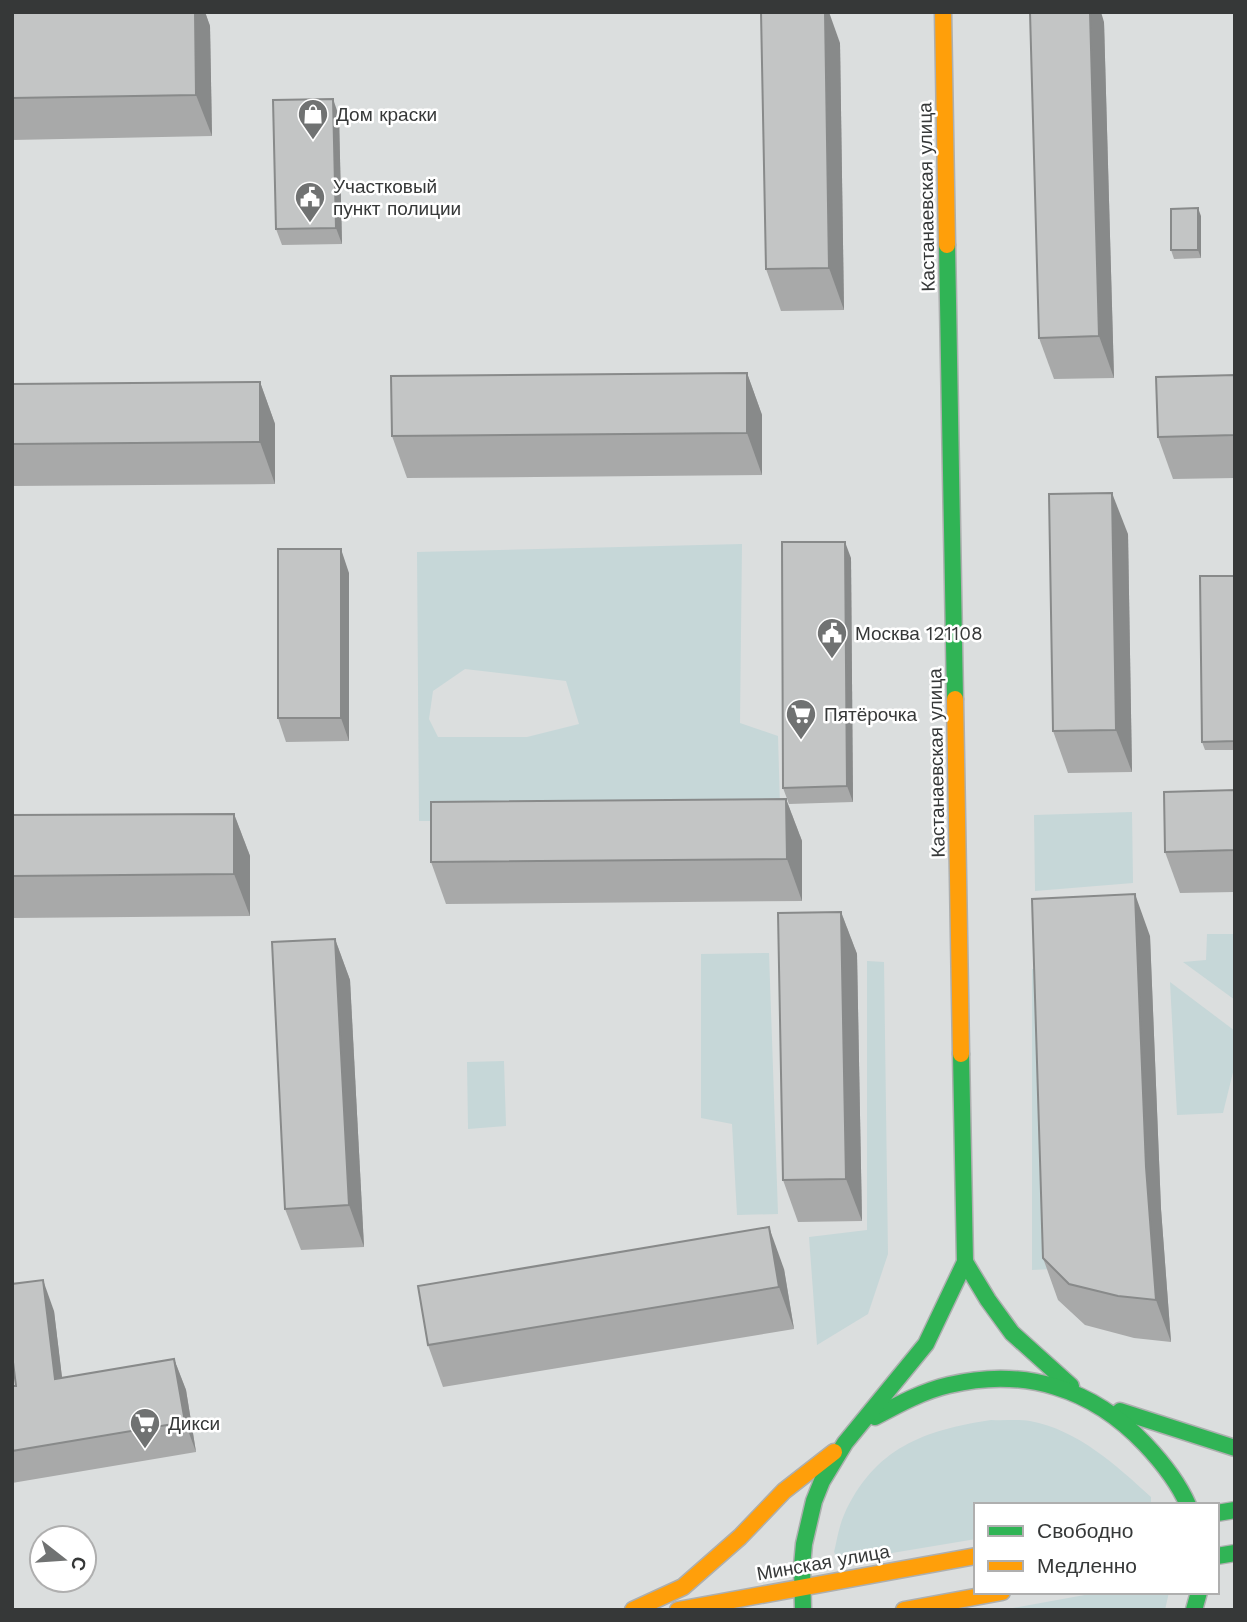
<svg xmlns="http://www.w3.org/2000/svg" width="1247" height="1622" font-family="'Work Sans',sans-serif">
<rect width="100%" height="100%" fill="#dbdede"/>
<g fill="#c6d7d8" fill-rule="evenodd">
<path d="M742 544 740 723 778 736 780 806 741 821H419L417 552ZM465 669 566 681 579 724 527 737H438L429 719 433 691Z"/>
<polygon points="1132,812 1133,883 1035,891 1034,815"/>
<polygon points="1207,934 1235,934 1235,1000 1183,962 1206,960"/>
<polygon points="769,953 778,1214 737,1215 732,1124 701,1118 701,954"/>
<polygon points="867,961 884,962 888,1254 868,1314 817,1345 809,1237 867,1230"/>
<polygon points="1032,969 1044,970 1051,1269 1032,1270"/>
<polygon points="1170,982 1235,1031 1235,1064 1223,1113 1177,1115"/>
<polygon points="504,1061 506,1126 468,1129 467,1062"/>
<path d="M991 1420C1004 1421 1018 1419 1030 1421 1078 1430 1116 1465 1151 1497V1502L1148 1505H976V1539L844 1561 838 1559 834 1552C837 1540 839 1526 844 1515 874 1448 924 1430 991 1420Z"/>
<polygon points="1101,1592 1169,1592 1165,1610 1002,1610"/>
</g>
<g fill="none" stroke-linecap="round" stroke-linejoin="round">
<g stroke="#adafaf" stroke-width="19">
<g id="fast">
<polyline points="947,245 955,699"/>
<polyline points="965,1262 988,1300 1012,1333 1071,1386"/>
<polyline points="1120,1411 1235,1448"/>
<path d="M875 1417C899 1404 923 1391 949 1385 1024 1367 1092 1388 1145 1444 1162 1462 1178 1482 1188 1505"/>
<polyline points="1217,1513 1235,1510"/>
<polyline points="1217,1556 1235,1553"/>
<polyline points="803,1610 802,1566 804,1544 814,1501 822,1481 845,1443 926,1344 965,1262 961,1054"/>
<polyline points="1194,1610 1199,1592"/>
</g>
</g>
<g stroke="#adafaf" stroke-width="19">
<g id="slow">
<polyline points="943,12 947,245"/>
<polyline points="955,699 961,1054"/>
<polyline points="633,1610 683,1587 740,1537 784,1491 834,1452"/>
<polyline points="678,1610 976,1556"/>
<polyline points="904,1610 1002,1592"/>
</g>
</g>
<use href="#fast" stroke="#30b455" stroke-width="16"/>
<use href="#slow" stroke="#ff9f0a" stroke-width="16"/>
</g>
<g fill="#a8a9a9">
<polygon points="12,12 205,12 210,26 212,136 12,140"/>
<polygon points="1104,22 1114,378 1054,379 1039,338"/>
<polygon points="840,43 844,310 781,311 766,269"/>
<polygon points="339,116 342,244 282,245 276,229"/>
<polygon points="1201,216 1201,258 1174,259 1171,250"/>
<polygon points="747,373 762,415 762,475 407,478 392,436"/>
<polygon points="1235,375 1235,478 1173,479 1158,437"/>
<polygon points="260,382 275,424 275,484 12,486 12,384"/>
<polygon points="1128,534 1132,772 1068,773 1053,731"/>
<polygon points="851,558 853,802 789,804 783,788"/>
<polygon points="349,573 349,741 286,742 278,718"/>
<polygon points="1235,576 1235,750 1205,750 1202,742"/>
<polygon points="1235,790 1235,892 1180,893 1165,852"/>
<polygon points="786,799 802,841 802,901 446,904 431,862"/>
<polygon points="234,814 250,856 250,916 12,918 12,815"/>
<polygon points="841,912 857,954 862,1221 798,1222 783,1180"/>
<polygon points="1150,936 1161,1209 1171,1342 1134,1338 1085,1325 1058,1300 1043,1258"/>
<polygon points="335,939 350,980 364,1247 301,1250 285,1209"/>
<polygon points="784,1269 794,1329 443,1387 428,1345"/>
<polygon points="12,1284 54,1311 62,1378 174,1359 186,1390 196,1452 12,1483 12,1386 16,1386 13,1362 12,1362"/>
</g>
<g fill="#888a8a">
<polygon points="195,12 205,12 210,26 212,136 196,95"/>
<polygon points="825,12 829,12 840,43 844,310 829,268"/>
<polygon points="1090,12 1101,12 1104,22 1114,378 1099,336"/>
<polygon points="333,99 339,116 342,244 336,228"/>
<polygon points="1198,208 1201,216 1201,258 1198,250"/>
<polygon points="747,373 762,415 762,475 747,433"/>
<polygon points="260,382 275,424 275,484 260,442"/>
<polygon points="1112,493 1128,534 1132,772 1116,730"/>
<polygon points="845,542 851,558 853,802 847,786"/>
<polygon points="341,549 349,573 349,741 341,718"/>
<polygon points="786,799 802,841 802,901 787,859"/>
<polygon points="234,814 250,856 250,916 234,874"/>
<polygon points="1135,894 1150,936 1161,1209 1171,1342 1156,1300 1146,1167"/>
<polygon points="841,912 857,954 862,1221 846,1179"/>
<polygon points="335,939 350,980 364,1247 349,1205"/>
<polygon points="769,1227 784,1269 794,1329 779,1287"/>
<polygon points="43,1280 54,1311 66,1410 55,1379"/>
<polygon points="174,1359 186,1390 196,1452 185,1422"/>
</g>
<g fill="#c3c5c5" stroke="#888a8a" stroke-width="2">
<polygon points="12,12 195,12 196,95 12,98"/>
<polygon points="761,12 825,12 829,268 766,269"/>
<polygon points="1030,12 1090,12 1099,336 1039,338"/>
<polygon points="333,99 336,228 276,229 273,100"/>
<polygon points="1198,208 1198,250 1171,250 1171,209"/>
<polygon points="747,373 747,433 392,436 391,376"/>
<polygon points="1235,375 1235,435 1158,437 1156,377"/>
<polygon points="260,382 260,442 12,444 12,384"/>
<polygon points="1112,493 1116,730 1053,731 1049,494"/>
<polygon points="782,542 845,542 847,786 783,788"/>
<rect x="278" y="549" width="63" height="169"/>
<polygon points="1200,576 1235,576 1235,741 1202,742"/>
<polygon points="1235,790 1235,850 1165,852 1164,792"/>
<polygon points="786,799 787,859 431,862 431,802"/>
<polygon points="234,814 234,874 12,876 12,815"/>
<polygon points="1135,894 1146,1167 1156,1300 1118,1296 1069,1284 1043,1258 1032,899"/>
<polygon points="841,912 846,1179 783,1180 778,913"/>
<polygon points="335,939 349,1205 285,1209 272,942"/>
<polygon points="769,1227 779,1287 428,1345 418,1286"/>
<polygon points="43,1280 55,1379 174,1359 185,1422 12,1451 12,1386 16,1386 12,1354 12,1284"/>
</g>
<defs>
<g id="shop-pin" transform="scale(1.575)"><path d="M0 17L-7.5 6A9.5 9.5 0 1 1 7.5 6Z" fill="#707272" stroke="#fff"/><path d="M-5-2.5h2.3a2.7 3.5 0 0 1 5.4 0H5L5.5 6h-11ZM-1.5-2.5h3a1.5 2.3 0 0 0-3 0Z" fill="#fff"/></g>
<g id="civic-pin" transform="scale(1.575)"><path d="M0 17L-7.5 6A9.5 9.5 0 1 1 7.5 6Z" fill="#707272" stroke="#fff"/><path d="M-.6-6.5H3V-4.5H.6V-3L4-1V1h2V6H-6V1h2V-1L-.6-3ZM-1.2 2.5V6h2.4V2.5Z" fill="#fff"/></g>
<g id="supermarket-pin" transform="scale(1.575)"><path d="M0 17L-7.5 6A9.5 9.5 0 1 1 7.5 6Z" fill="#707272" stroke="#fff"/><path d="M-6-5.5h2.5l.6 2H6L4.5 2H-2.5L-4.4-4H-6ZM-1.5 3.2a1.3 1.3 0 1 0 .1 0ZM3 3.2a1.3 1.3 0 1 0 .1 0Z" fill="#fff"/></g>
</defs>
<g fill-rule="evenodd">
<use href="#shop-pin" x="313" y="114"/>
<use href="#civic-pin" x="310" y="197"/>
<use href="#civic-pin" x="832" y="633"/>
<use href="#supermarket-pin" x="801" y="714"/>
<use href="#supermarket-pin" x="145" y="1423"/>
</g>
<g text-anchor="middle" stroke-width="5" stroke-linejoin="round" paint-order="stroke">
<g font-size="19" fill="#363838" stroke="#fff" text-anchor="start">
<text x="336" y="121">Дом краски</text>
<text x="333" y="193">Участковый<tspan x="333" dy="22">пункт полиции</tspan></text>
<text x="855" y="640">Москва 121108</text>
<text x="824" y="721">Пятёрочка</text>
<text x="168" y="1430">Дикси</text>
</g>
<g font-size="19" fill="#363838" stroke="#fff">
<text transform="translate(926 197) rotate(-91)" y="7">Кастанаевская улица</text>
<text transform="translate(936 763) rotate(-91)" y="7">Кастанаевская улица</text>
<text transform="translate(823 1562) rotate(-10)" y="7">Минская улица</text>
</g>
</g>
<rect width="1247" height="1622" fill="none" stroke="#363838" stroke-width="28"/>
<rect x="974" y="1503" width="245" height="91" fill="#ffffff" stroke="#afafaf" stroke-width="2"/>
<rect x="988" y="1526" width="35" height="10" fill="#30b455" stroke="#afafaf" stroke-width="2"/>
<text x="1037" y="1538" font-size="21" fill="#363838">Свободно</text>
<rect x="988" y="1561" width="35" height="10" fill="#ff9f0a" stroke="#afafaf" stroke-width="2"/>
<text x="1037" y="1573" font-size="21" fill="#363838">Медленно</text>
<g transform="translate(63 1559) rotate(107)"><circle r="33" fill="#ffffff" stroke="#afafaf" stroke-width="2"/>
<path d="M0-5L12 26L0 18L-12 26Z" fill="#707272"/>
<text y="-10" font-size="19" font-weight="bold" text-anchor="middle" fill="#363838">С</text>
</g>
</svg>
